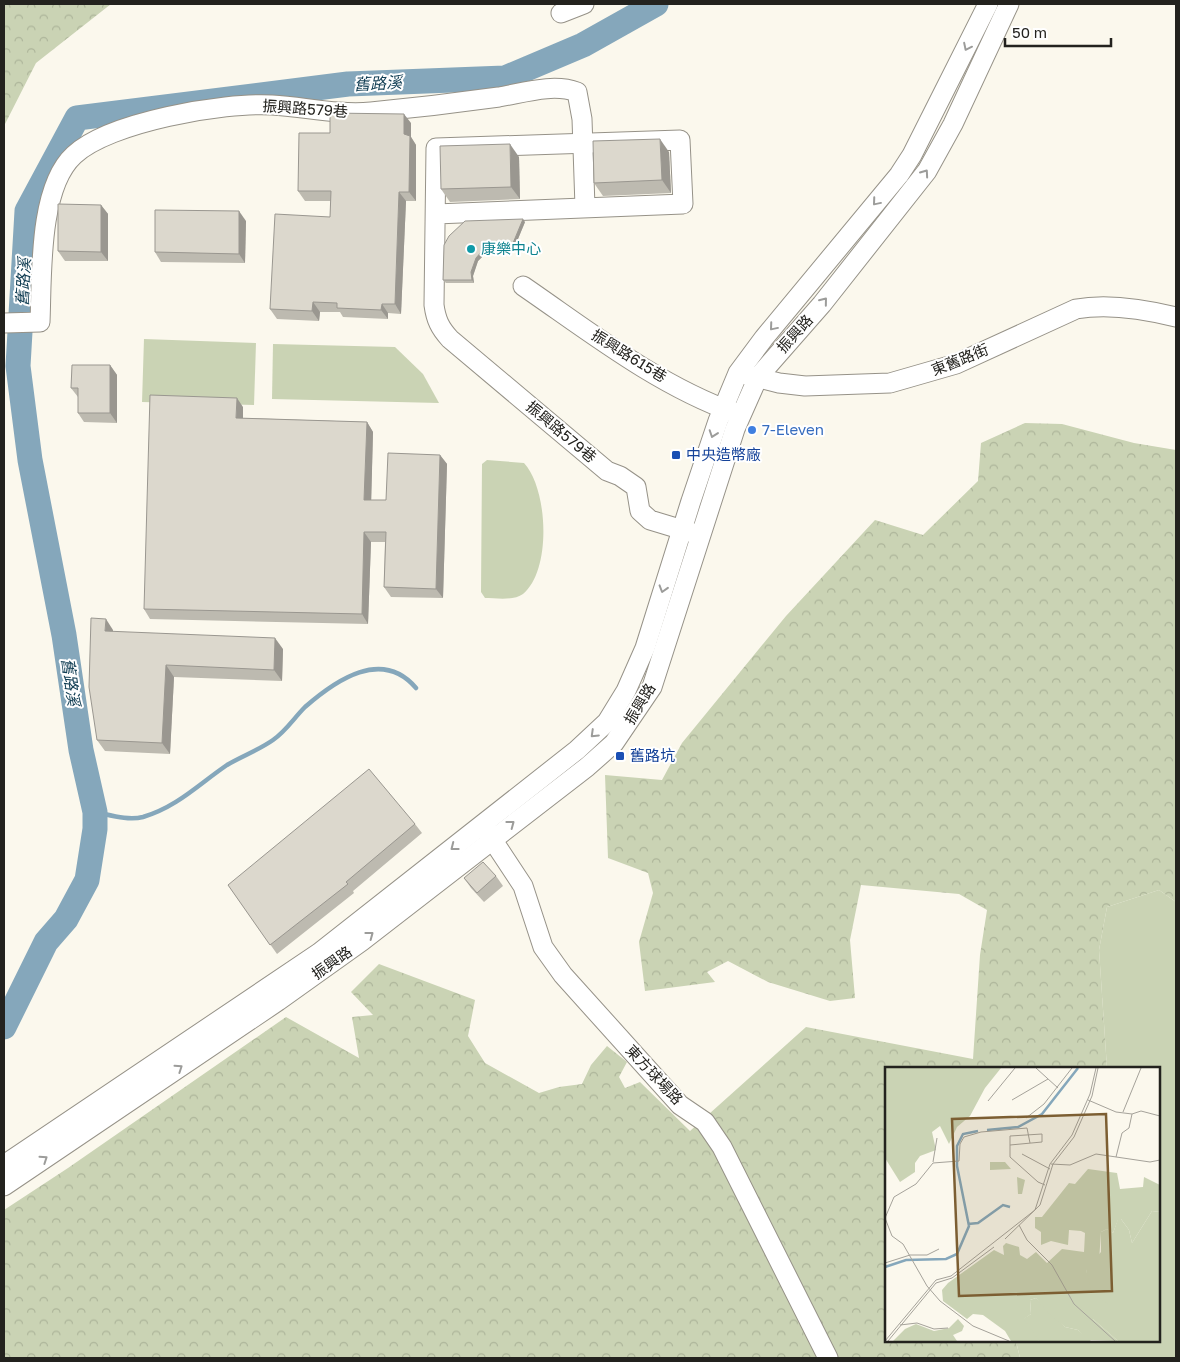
<svg xmlns="http://www.w3.org/2000/svg" width="1180" height="1362" font-family="'Golos Text','Noto Sans TC',sans-serif">
<defs>
<pattern id="forest-crowns" width="20" height="18" patternUnits="userSpaceOnUse" patternTransform="scale(1.25)"><rect width="20" height="18" fill="#cad3b4"/><path d="M2 6a3 3 0 1 1 6 0M12 15a3 3 0 1 1 6 0" fill="none" stroke="#adb59a"/></pattern>
</defs>
<rect width="100%" height="100%" fill="#fbf8ed"/>
<g fill="#cad3b4">
<polygon points="144,339 256,343 254,405 142,402"/>
<polygon points="273,344 395,347 423,374 439,403 272,399"/>
<path d="M487 460 524 463C548 489 552 570 523 594 514 601 495 598 485 598L481 592 482 464Z"/>
<polygon points="1159,890 1176,902 1176,1358 1020,1358 1016,1341 1159,1341 1159,1068 1107,1068 1099,950 1107,907"/>
</g>
<g fill="url(#forest-crowns)">
<polygon points="4,4 111,4 36,63 4,126"/>
<polygon points="1025,423 1062,424 1134,443 1176,450 1176,902 1159,890 1107,907 1099,950 1107,1068 886,1068 886,1341 1016,1341 1020,1358 4,1358 4,1210 68,1168 286,1017 359,1058 352,1017 373,1015 351,992 379,964 475,1000 468,1036 485,1063 539,1093 559,1087 582,1084 591,1065 607,1046 627,1062 619,1077 625,1088 640,1082 690,1131 806,1027 973,1059 980,955 987,910 959,894 861,885 850,940 855,998 830,1001 768,982 728,961 707,972 715,982 645,991 639,942 653,893 648,873 608,858 605,775 662,780 682,743 786,616 875,520 923,535 978,481 981,443"/>
</g>
<g fill="none" stroke-linecap="round" stroke-linejoin="round">
<path stroke="#85a7bb" stroke-width="4.5" d="M95 812C110 815 128 821 143 817 177 807 199 784 227 765 242 756 259 750 273 740 286 731 294 718 305 707 336 680 382 648 416 688"/>
<polyline stroke="#85a7bb" stroke-width="25" points="4,1027 46,942 66,919 87,880 95,829 95,812 81,750 64,635 30,460 18,366 27,211 77,118 348,84 505,78 583,45 656,4"/>
<g stroke="#969288" stroke-width="21">
<g id="minor">
<polyline points="561,13 584,4"/>
<path d="M436 214 683 204 680 140 436 148 434 305C436 320 440 328 450 339L607 471 620 476 636 487 640 511 650 520 693 533"/>
<path d="M523 286C590 332 657 385 735 413"/>
<path d="M4 323 40 322C42 277 38 188 74 155 109 122 224 102 272 105 305 107 338 115 371 112 413 108 456 103 499 97 523 93 553 83 577 92L582 119 585 207"/>
<path d="M747 375 779 383 805 386 890 383 956 364 1076 309C1108 303 1144 309 1176 317"/>
<polyline points="486,830 523,886 543,947 563,975 680,1105 705,1122 722,1147 828,1358"/>
<polyline points="4,1165 319,953 577,750 607,722 626,691 645,648 691,501 718,421 738,373 764,338 899,175 912,155 988,4"/>
<polyline points="4,1186 278,1001 362,941 587,767 614,743 652,687 735,429 758,377 822,304 927,171 953,124 1009,4"/>
</g>
</g>
<use href="#minor" stroke="#fff" stroke-width="19"/>
</g>
<g fill="#bdbab0">
<polygon points="411,123 411,137 416,145 416,201 406,201 401,314 388,313 388,319 343,317 340,312 320,312 319,321 277,319 270,309 330,217 331,201 305,201 298,191 330,133"/>
<polygon points="669,152 671,193 603,196 594,183"/>
<polygon points="519,157 520,199 450,202 441,189"/>
<polygon points="101,205 108,214 108,261 65,261 58,251"/>
<polygon points="246,221 245,263 161,262 155,252"/>
<polygon points="525,222 513,251 498,248 484,255 478,261 473,276 474,283 446,283 443,280 444,245"/>
<polygon points="110,365 117,375 117,423 84,422 78,413 78,397 71,388"/>
<polygon points="243,407 243,418 367,422 373,432 371,500 386,500 440,455 447,464 443,598 391,597 384,587 385,542 371,542 368,624 150,619 144,609"/>
<polygon points="113,630 113,632 283,649 282,681 174,677 170,754 105,751 97,740"/>
<polygon points="415,824 422,833 353,891 354,893 277,954 228,885"/>
<polygon points="496,876 503,886 484,902 471,888 464,878"/>
</g>
<g fill="#9a9790">
<polygon points="404,114 411,123 411,137 416,145 416,201 409,192 404,134"/>
<polygon points="660,139 669,152 671,193 662,180"/>
<polygon points="510,144 519,157 520,199 511,187"/>
<polygon points="399,192 406,201 401,314 395,304"/>
<polygon points="101,205 108,214 108,261 101,252"/>
<polygon points="239,211 246,221 245,263 239,254"/>
<polygon points="523,219 525,222 513,251 511,248"/>
<polygon points="482,251 484,255 478,261 473,276 474,283 472,280 471,272 476,258"/>
<polygon points="313,302 320,312 319,321 312,311"/>
<polygon points="382,304 388,313 388,319 381,310"/>
<polygon points="110,365 117,375 117,423 110,413"/>
<polygon points="237,398 243,407 243,427 236,418"/>
<polygon points="367,422 373,432 371,509 364,500"/>
<polygon points="440,455 447,464 443,598 436,589"/>
<polygon points="364,532 371,542 368,624 362,614"/>
<polygon points="106,619 113,630 113,642 105,631"/>
<polygon points="275,638 283,649 282,681 274,670"/>
<polygon points="166,665 174,677 170,754 162,743"/>
</g>
<g fill="#dcd8cd" stroke="#9a9790">
<polygon points="330,113 404,114 404,134 410,136 409,192 399,192 395,304 382,304 381,310 337,308 337,303 313,302 312,311 270,309 275,214 330,217 331,191 298,191 299,133 330,133"/>
<polygon points="660,139 662,180 594,183 593,141"/>
<polygon points="510,144 511,187 441,189 440,146"/>
<polygon points="58,204 101,205 101,252 58,251"/>
<polygon points="155,210 239,211 239,254 155,252"/>
<polygon points="523,219 511,248 495,245 482,251 476,258 471,272 472,280 443,280 444,245 449,236 465,221"/>
<polygon points="72,365 110,365 110,413 78,413 78,388 71,388"/>
<polygon points="150,395 237,398 236,418 367,422 364,500 386,500 388,453 440,455 436,589 384,587 386,532 364,532 362,614 144,609"/>
<polygon points="91,618 106,619 105,631 275,638 274,670 166,665 162,743 97,740 89,687"/>
<polygon points="369,769 415,824 346,882 348,884 270,945 228,885"/>
<polygon points="483,862 496,876 477,893 464,878"/>
</g>
<defs><path id="oneway-chevron" d="M-2-3.5L2.5 0L-2 3.5" fill="none" stroke-width="1.6" stroke-linecap="round" stroke-linejoin="round" transform="scale(1.25)"/></defs>
<g stroke="#9c9c9a">
<use href="#oneway-chevron" transform="translate(967 47) rotate(116)"/>
<use href="#oneway-chevron" transform="translate(925 173) rotate(-55)"/>
<use href="#oneway-chevron" transform="translate(876 202) rotate(130)"/>
<use href="#oneway-chevron" transform="translate(824 301) rotate(-51)"/>
<use href="#oneway-chevron" transform="translate(773 327) rotate(130)"/>
<use href="#oneway-chevron" transform="translate(713 434) rotate(109)"/>
<use href="#oneway-chevron" transform="translate(663 589) rotate(107)"/>
<use href="#oneway-chevron" transform="translate(594 734) rotate(136)"/>
<use href="#oneway-chevron" transform="translate(511 824) rotate(-37)"/>
<use href="#oneway-chevron" transform="translate(454 847) rotate(142)"/>
<use href="#oneway-chevron" transform="translate(370 935) rotate(-37)"/>
<use href="#oneway-chevron" transform="translate(179 1068) rotate(-34)"/>
<use href="#oneway-chevron" transform="translate(44 1159) rotate(-34)"/>
</g>
<circle fill="#0f9aa8" stroke="#fff" stroke-width="2" cx="471" cy="249" r="5"/>
<circle fill="#3f7fe0" stroke="#fff" stroke-width="2" cx="752" cy="430" r="5"/>
<g fill="#1a4fb4" stroke="#fff" stroke-width="2">
<rect x="671" y="450" width="10" height="10" rx="2.5"/>
<rect x="615" y="751" width="10" height="10" rx="2.5"/>
</g>
<g text-anchor="middle" stroke-width="4" stroke-linejoin="round" paint-order="stroke">
<g font-size="15" fill="#23221e" stroke="#fff">
<text transform="translate(305 109) rotate(4)" y="5">振興路579巷</text>
<text transform="translate(795 334) rotate(-48)" y="5">振興路</text>
<text transform="translate(629 356) rotate(32)" y="5">振興路615巷</text>
<text transform="translate(960 360) rotate(-22)" y="5">東舊路街</text>
<text transform="translate(561 432) rotate(40)" y="5">振興路579巷</text>
<text transform="translate(640 704) rotate(-59)" y="5">振興路</text>
<text transform="translate(332 963) rotate(-35)" y="5">振興路</text>
<text transform="translate(654 1075) rotate(47)" y="5">東方球場路</text>
</g>
<g font-size="15" fill="#0d838f" stroke="#fff" text-anchor="start">
<text x="481" y="254">康樂中心</text>
</g>
<g font-size="15" fill="#366cbe" stroke="#fff" text-anchor="start">
<text x="762" y="435">7-Eleven</text>
</g>
<g font-size="15" fill="#164399" stroke="#fff" text-anchor="start">
<text x="686" y="460">中央造幣廠</text>
<text x="630" y="761">舊路坑</text>
</g>
<g font-size="16" font-style="italic" fill="#0f3c52" stroke="#fff">
<text transform="translate(378 83) rotate(-3)" y="6">舊路溪</text>
<text transform="translate(23 282) rotate(-87)" y="6">舊路溪</text>
<text transform="translate(71 682) rotate(82)" y="6">舊路溪</text>
</g>
</g>
<g transform="translate(885 1067)">
<rect width="275" height="275" fill="#fbf8ed"/>
<path d="M105 95H120L126 102 105 103ZM132 110 140 113 137 127H133ZM267 144 275 145V274H233L208 252 201 202 216 185V165L222 162 228 166 233 152H236L244 163 247 176ZM151 231 180 260 193 263 206 274H154L147 270 138 252 146 247 145 233Z" fill="#cad3b4"/>
<path d="M0 1H116L100 21 85 49 72 60 64 77 55 59 47 65 51 83 35 89 30 96V105L15 115 0 91ZM203 102 232 106 235 122 258 120 259 110 275 118V145L267 144 247 176 244 163 236 152 233 153 228 166 222 162 216 165 214 194 204 204 201 202 206 224 223 237 208 252 233 274 203 273 193 263 180 260 163 246 151 231 145 233 146 247 139 252 154 274H126L120 264 98 248 88 247 82 252 58 234 57 223 63 216 109 183 119 188 118 179 121 176 134 180 135 188 142 192 151 185 162 196 177 182 199 185 200 166 196 164 184 163 183 178 166 174 156 178V165L150 161V150H157L184 116 190 117ZM73 252 79 259 77 264 68 268 72 274H8L20 262 31 257 49 264 64 261Z" fill="#cad3b4"/>
<path fill="none" stroke="#85a7bb" stroke-width="2.5" d="M102 63 133 60 157 47 193 1M83 157 93 156 118 138 125 140M0 200 21 193 61 192 72 187 84 159 72 99V79L78 67 93 64"/>
<path fill="none" stroke="#a5a29a" stroke-width="1" d="M151 1 173 21M127 33 163 12M203 33 231 45 247 47 256 44 275 49M103 34 130 1M238 45 256 1M141 51 159 37 187 1M125 78 157 75V67L125 69V90L153 115 160 118M137 87 165 102M231 90 237 66 244 61 247 47M48 95 52 71M166 97 185 98 211 87 265 95 275 93M0 151 9 130 31 117 48 96 74 94 75 77 79 70 96 65 142 61 145 76M0 151 7 169 18 177 42 219 55 234 88 259 124 274M134 158 142 173 167 198 189 237 230 274M120 172 155 138 168 97 189 70 207 29 213 1M0 196 25 188H42L54 182M15 258 32 256 49 262 63 261M0 274 51 213 66 209 150 143 165 97 187 68 205 27 211 1M3 274 51 216 67 211 109 180"/>
<path fill="#7c5e32" fill-opacity="0.15" stroke="#7c5e32" stroke-width="2.5" d="M221 47 227 224 74 229 67 52Z"/>
<rect width="275" height="275" fill="none" stroke="#23221e" stroke-width="2.5"/>
</g>
<rect width="1180" height="1362" fill="none" stroke="#23221e" stroke-width="10"/>
<path d="M1005 38v8h106v-8" fill="none" stroke="#23221e" stroke-width="2.5"/>
<text x="1012" y="38" font-size="15" fill="#23221e" stroke="#ffffff" stroke-width="4" paint-order="stroke">50 m</text>
</svg>
